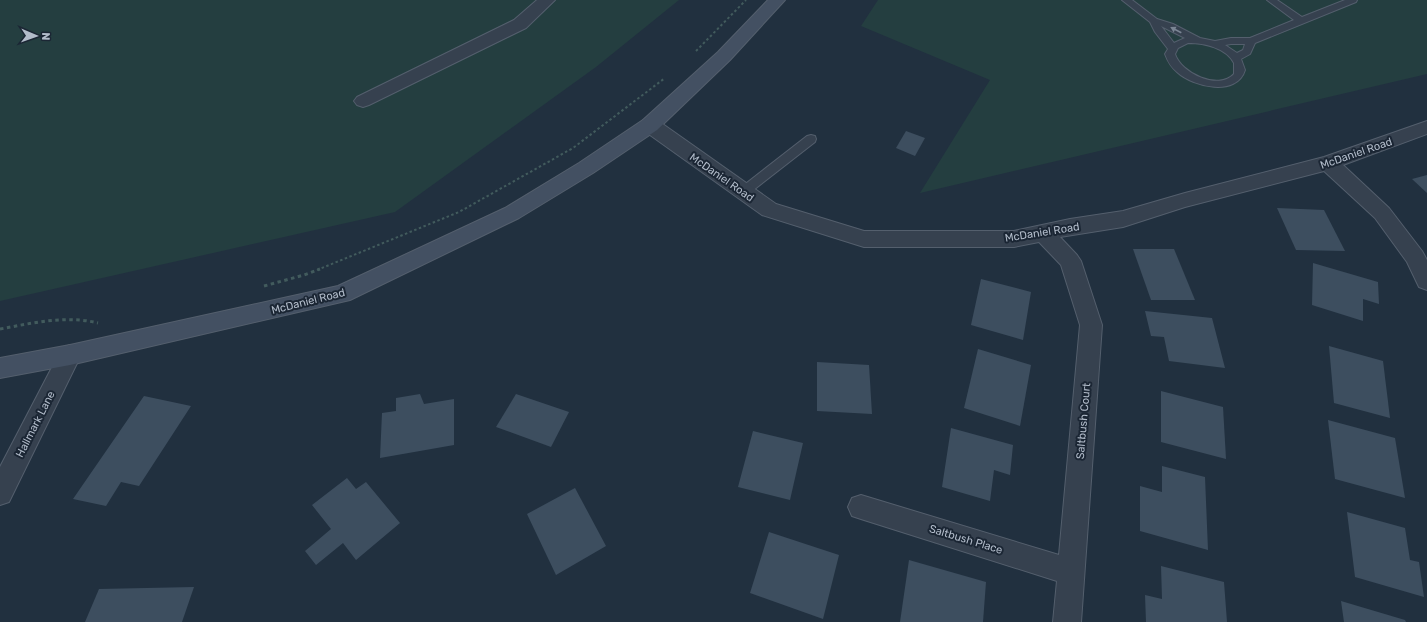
<svg xmlns="http://www.w3.org/2000/svg" width="1427" height="622" font-family="Rubik,sans-serif">
<rect width="100%" height="100%" fill="#21303f"/>
<g fill="#243e40">
<polygon points="0,0 679,0 596,67 395,212 0,301"/>
<polygon points="878,0 1427,0 1427,74 920,193 990,80 861,26"/>
</g>
<g fill="#3d4e5f">
<polygon points="906,131 925,138 915,156 896,148"/>
<polygon points="1427,175 1427,193 1412,179"/>
<polygon points="1277,208 1324,210 1345,251 1296,250"/>
<polygon points="1133,249 1174,249 1195,300 1151,300"/>
<polygon points="1313,263 1378,282 1379,304 1363,299 1363,321 1312,305"/>
<polygon points="981,279 1031,292 1023,340 971,325"/>
<polygon points="1145,311 1212,318 1225,368 1169,361 1164,337 1151,336"/>
<polygon points="1329,346 1383,361 1390,418 1334,403"/>
<polygon points="978,349 1031,365 1020,426 964,408"/>
<polygon points="817,362 869,365 872,414 817,411"/>
<polygon points="1161,391 1223,407 1226,459 1161,442"/>
<polygon points="420,394 424,404 454,399 454,445 380,458 382,413 396,411 396,398"/>
<polygon points="516,394 569,412 551,447 496,427"/>
<polygon points="144,396 191,406 139,486 121,482 106,506 73,499"/>
<polygon points="1328,420 1395,438 1405,498 1335,479"/>
<polygon points="951,428 1013,445 1010,475 994,470 990,501 942,487"/>
<polygon points="753,431 803,443 790,500 738,487"/>
<polygon points="1162,466 1205,477 1208,550 1140,531 1140,486 1162,492"/>
<polygon points="347,478 356,489 366,482 400,523 356,560 343,543 316,565 305,551 331,529 312,505"/>
<polygon points="575,488 606,546 556,575 527,514"/>
<polygon points="1347,512 1405,528 1410,560 1419,562 1424,597 1355,577"/>
<polygon points="769,532 839,555 823,619 750,593"/>
<polygon points="909,560 986,582 983,622 900,622"/>
<polygon points="1161,566 1224,582 1227,622 1146,622 1145,595 1162,599"/>
<polygon points="194,587 182,622 85,622 99,589"/>
<polygon points="1341,601 1405,620 1406,622 1344,622"/>
</g>
<g fill="none" stroke-linecap="round" stroke-linejoin="round">
<g stroke="#545f6d" stroke-width="2">
<g id="service">
<path d="M1122 0H1132L1157 19 1173 24 1200 38 1215 41 1231 38H1250L1294 20 1267 0H1277L1302 17 1345 0H1357L1356 2 1255 43 1250 54 1241 59 1245 70C1237 97 1193 87 1177 72 1171 67 1168 62 1165 54L1168 49 1155 32 1150 22ZM1161 26 1185 38 1174 43ZM1188 43C1205 43 1226 48 1234 63V74C1218 91 1181 73 1175 54L1178 48ZM1231 44H1245L1243 50 1237 53 1225 45Z"/>
<polygon points="811,135 815,136 816,139 815,142 747,195 739,195 738,192 739,189 807,136"/>
</g>
</g>
<g stroke="#545f6d" stroke-width="2">
<g id="minor">
<polygon points="537,0 555,0 526,28 369,105 363,107 357,105 354,101 357,97 514,20"/>
<polygon points="650,119 657,120 776,204 864,231 1014,231 1070,219 1123,211 1185,193 1324,157 1427,121 1427,134 1343,165 1389,208 1422,251 1427,260 1427,290 1419,287 1407,262 1375,218 1324,171 1185,207 1123,227 1060,237 1077,255 1081,261 1102,325 1081,622 1053,622 1057,581 861,519 852,516 848,507 852,498 861,495 1059,555 1080,325 1061,265 1039,242 1014,247 864,247 762,215 643,130 641,125 643,120"/>
<polygon points="70,345 78,348 81,355 9,502 0,505 0,467 62,348"/>
</g>
</g>
<g stroke="#545f6d" stroke-width="2">
<polygon id="secondary" points="768,0 785,0 730,60 657,130 593,173 519,218 350,300 70,365 0,378 0,358 70,345 338,286 505,208 579,163 643,120 718,52"/>
</g>
<g stroke="#425b5d" stroke-width="2" stroke-dasharray="2.5 2.5" stroke-linecap="butt">
<polyline points="696,51 746,0"/>
<polyline points="317,270 459,212 573,148 665,78"/>
</g>
<g stroke="#425b5d" stroke-width="3" stroke-dasharray="3.5 3.5" stroke-linecap="butt">
<polyline points="264,286 304,275 320,269"/>
<path d="M0 329C33 323 65 315 98 323"/>
</g>
<use href="#service" fill="#36414f" fill-rule="evenodd"/>
<use href="#minor" fill="#36414f" fill-rule="evenodd"/>
<use href="#secondary" fill="#435062" fill-rule="evenodd"/>
</g>
<defs><path id="oneway-solid" d="M-6-.8H1V-3.2L6.5 0L1 3.2V.8H-6Z"/></defs>
<use fill="#7a8593" href="#oneway-solid" transform="translate(1176 30) rotate(-153)"/>
<g text-anchor="middle" stroke-width="4" stroke-linejoin="round" paint-order="stroke">
<g font-size="11" fill="#b2bcca" stroke="#1b2634">
<text transform="translate(1356 153) rotate(-19)" y="4">McDaniel Road</text>
<text transform="translate(722 177) rotate(35)" y="4">McDaniel Road</text>
<text transform="translate(1042 232) rotate(-9)" y="4">McDaniel Road</text>
<text transform="translate(308 301) rotate(-14)" y="4">McDaniel Road</text>
<text transform="translate(1083 421) rotate(-85)" y="4">Saltbush Court</text>
<text transform="translate(35 424) rotate(-63)" y="4">Hallmark Lane</text>
<text transform="translate(966 539) rotate(17)" y="4">Saltbush Place</text>
</g>
</g>
<g transform="translate(36 36) rotate(92)" stroke="#1b2634" stroke-width="3" paint-order="stroke">
<path d="M0-3L7 15L0 10L-7 15Z" fill="#b2bcca"/>
<text y="-6" font-size="11" font-weight="bold" text-anchor="middle" fill="#b2bcca">N</text>
</g>
</svg>
